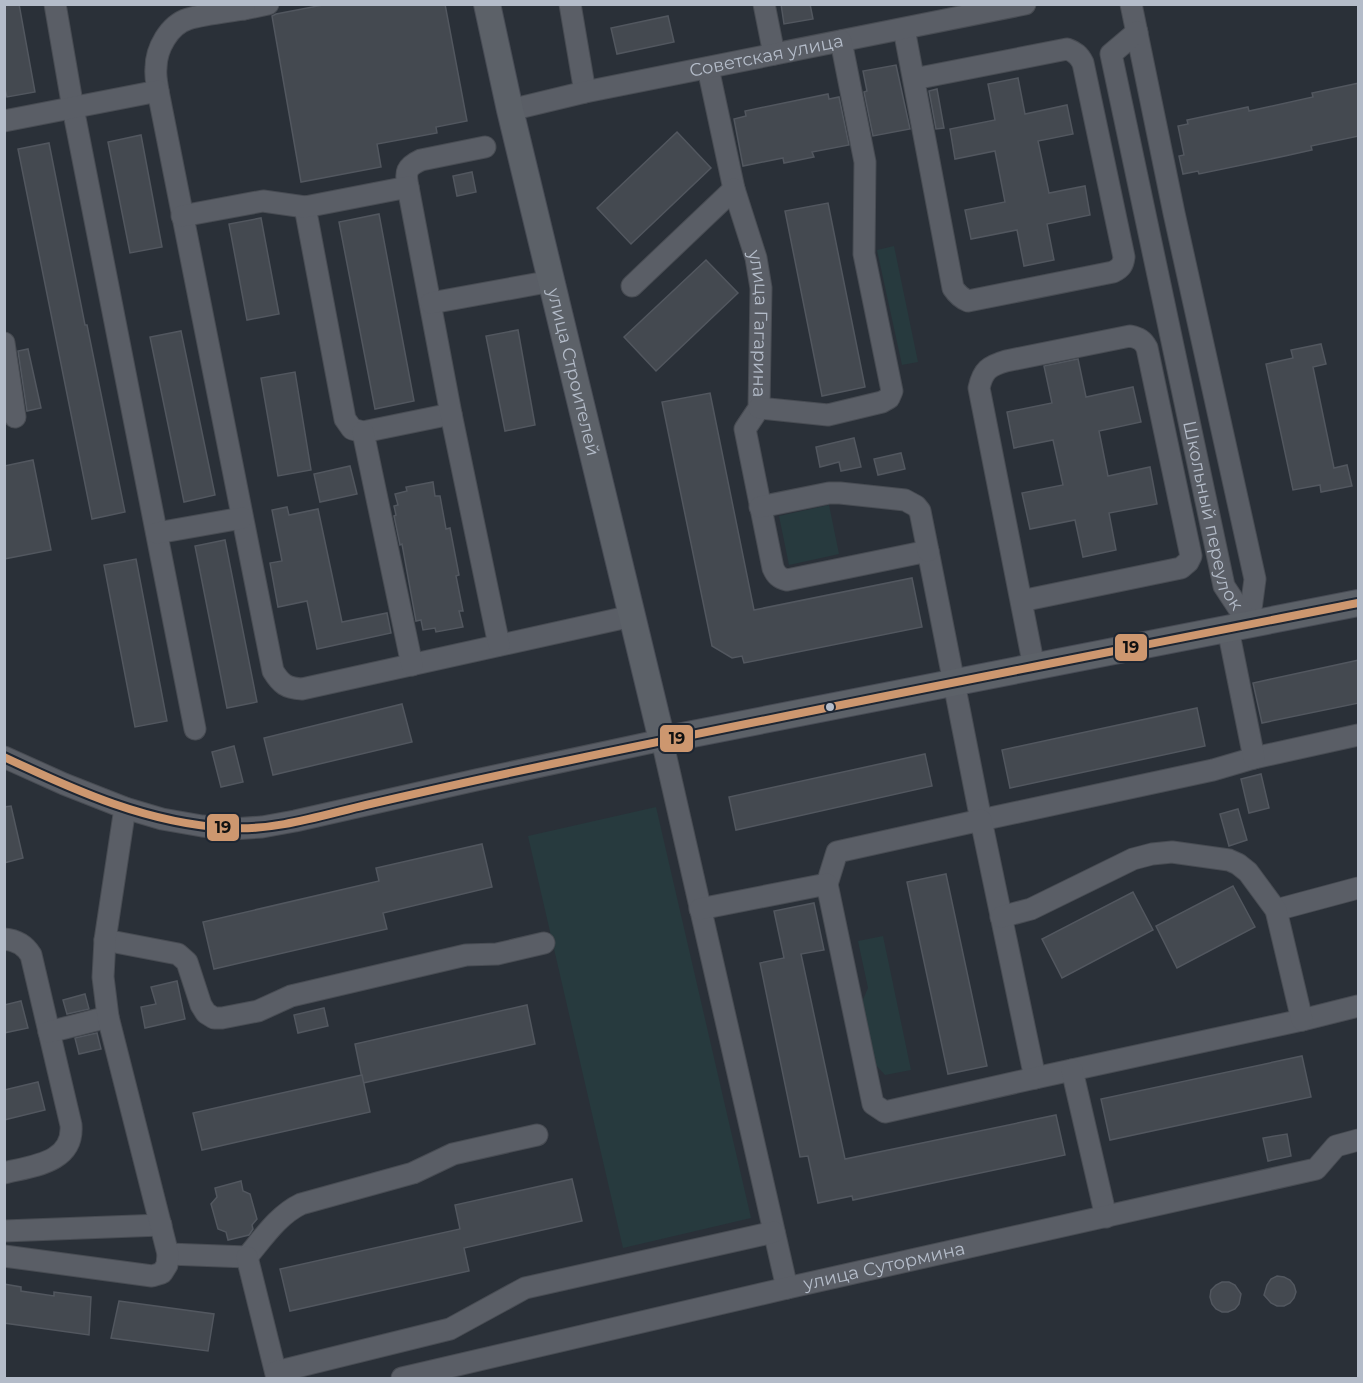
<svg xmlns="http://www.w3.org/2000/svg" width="1363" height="1383" font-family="Montserrat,sans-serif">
<rect width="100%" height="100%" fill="#2a3038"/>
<g fill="#273a3e">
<polygon points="894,246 918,362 902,365 877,250"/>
<polygon points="829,505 839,554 789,565 779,516"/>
<polygon points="656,807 751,1218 623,1248 528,836"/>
<polygon points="883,936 911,1070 885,1075 874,1063 862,1002 868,988 858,941"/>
</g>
<g fill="#444950" stroke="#52575f" stroke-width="1.5">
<polygon points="4,4 19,4 35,92 7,97 4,85"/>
<polygon points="328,4 445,4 467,121 436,127 437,133 377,144 381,167 301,182 272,16 276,14"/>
<polygon points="781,4 810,4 813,19 784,24"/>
<polygon points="668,16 674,42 617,54 611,28"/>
<polygon points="896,65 910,129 873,136 864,92 867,91 863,71"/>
<polygon points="1018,78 1025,114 1067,105 1073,134 1038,141 1049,193 1085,186 1090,215 1047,224 1054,260 1024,266 1017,230 971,239 965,210 1005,202 995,151 955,159 950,129 995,120 988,84"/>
<polygon points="1359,83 1359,136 1311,146 1312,150 1285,156 1199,174 1198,171 1183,174 1179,156 1184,155 1178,126 1188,124 1187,120 1248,107 1249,111 1313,97 1312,93"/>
<polygon points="937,89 944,128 936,129 929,91"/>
<polygon points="828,94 829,99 839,97 849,145 812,152 814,157 784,163 783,158 743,166 734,119 746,116 745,111"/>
<polygon points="677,132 711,168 631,244 597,208"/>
<polygon points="141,135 162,247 130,253 108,142"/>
<polygon points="49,143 85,325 87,325 125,512 92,519 18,149"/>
<polygon points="472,172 476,192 457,196 453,176"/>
<polygon points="828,203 865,387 822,396 785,211"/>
<polygon points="379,214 414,401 375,409 339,222"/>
<polygon points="261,218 279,314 247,320 229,224"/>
<polygon points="706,260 738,293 656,371 624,337"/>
<polygon points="518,330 535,425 505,431 486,336"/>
<polygon points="181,331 215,495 184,502 150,337"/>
<polygon points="1321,344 1326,364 1313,367 1334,468 1347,465 1352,486 1321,492 1320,485 1293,490 1266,364 1293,358 1291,350"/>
<polygon points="28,349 41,408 27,411 18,351"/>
<polygon points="1078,359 1086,397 1133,387 1141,422 1099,431 1108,476 1150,467 1157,504 1109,513 1116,550 1083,557 1075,520 1030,529 1022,493 1063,485 1053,440 1014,448 1007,412 1052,403 1044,366"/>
<polygon points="295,372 311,470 278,476 261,378"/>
<polygon points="710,393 754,610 912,578 922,627 744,663 742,656 732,658 712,646 662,402"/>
<polygon points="854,438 861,467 841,471 839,462 820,467 816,447"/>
<polygon points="901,453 905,469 878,475 874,459"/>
<polygon points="33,460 51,550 4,559 4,466"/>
<polygon points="350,466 357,494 320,502 314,474"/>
<polygon points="433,482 435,496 440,496 446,529 450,528 459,575 456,576 463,611 459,611 463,627 436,632 435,628 423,630 421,620 416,621 402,544 400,545 394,516 396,515 394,506 398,505 395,494 407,491 406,487"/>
<polygon points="287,507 289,515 318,509 342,622 387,613 391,633 317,649 307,601 278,607 270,563 282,561 272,510"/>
<polygon points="225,540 257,702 227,708 195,546"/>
<polygon points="136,559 167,721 135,727 104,565"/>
<polygon points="1359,660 1359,703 1262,723 1253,683"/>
<polygon points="402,704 412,742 273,775 264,738"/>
<polygon points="1197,708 1205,746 1010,788 1002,750"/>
<polygon points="234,746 243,782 221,787 212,752"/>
<polygon points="925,754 932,786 736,830 729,797"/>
<polygon points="1261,774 1269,808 1249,813 1241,779"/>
<polygon points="11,806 23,858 4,863 4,807"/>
<polygon points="1238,809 1247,840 1229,846 1220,814"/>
<polygon points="482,844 492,887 383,913 387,929 214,969 203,922 379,881 376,868"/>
<polygon points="946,874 987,1066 948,1074 907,882"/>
<polygon points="1233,886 1255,927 1177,968 1156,926"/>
<polygon points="1133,892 1153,930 1062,978 1042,939"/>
<polygon points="814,903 824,950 801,954 845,1159 1056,1115 1065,1155 853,1200 852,1196 818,1203 808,1156 800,1157 760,963 784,958 774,911"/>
<polygon points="177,981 185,1019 145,1028 141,1007 156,1004 151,987"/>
<polygon points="85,994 89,1009 67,1014 63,1000"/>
<polygon points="21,1001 28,1028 4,1033 4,1005"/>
<polygon points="527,1005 535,1044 363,1083 355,1044"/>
<polygon points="324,1008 328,1026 298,1033 294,1015"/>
<polygon points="97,1033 101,1049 79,1054 75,1038"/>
<polygon points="1302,1056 1311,1097 1110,1140 1101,1099"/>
<polygon points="362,1075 370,1112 202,1150 193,1113"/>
<polygon points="38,1082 45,1110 4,1120 4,1090"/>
<polygon points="1287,1134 1291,1156 1268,1161 1263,1138"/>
<polygon points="572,1179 582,1221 464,1248 469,1271 290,1311 280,1269 460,1229 455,1205"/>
<polygon points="241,1181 243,1191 250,1194 257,1219 252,1225 253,1229 249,1235 228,1240 226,1232 218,1229 211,1204 217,1197 215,1188"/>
<polygon points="1277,1276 1284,1277 1290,1280 1294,1285 1296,1292 1294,1298 1290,1303 1284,1306 1277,1306 1271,1303 1264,1295 1267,1285 1271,1279"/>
<polygon points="1222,1282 1229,1282 1235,1285 1241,1294 1239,1304 1235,1309 1228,1312 1222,1312 1216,1309 1212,1304 1210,1297 1211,1290 1216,1285"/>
<polygon points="4,1284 21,1287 21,1291 54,1296 54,1292 91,1297 89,1335 4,1323"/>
<polygon points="119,1301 214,1314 208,1351 111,1338"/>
</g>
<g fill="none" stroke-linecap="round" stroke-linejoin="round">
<g stroke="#484c53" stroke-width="23">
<g id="minor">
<polyline points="55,4 73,108 195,729"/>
<polyline points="570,4 585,92"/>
<polyline points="764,4 774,54"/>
<polyline points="1131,4 1174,213 1255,579 1249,624"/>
<polyline points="244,9 268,4"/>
<path d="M904 29 953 288C957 294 961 298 968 301L1113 272C1121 268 1123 265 1124 257L1083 63C1079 55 1075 52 1067 49L914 79"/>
<path id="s1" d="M1137 32 1111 54 1224 586 1249 624"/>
<path id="s2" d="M708 68 734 189 756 258 761 288 759 408 745 429 773 568C776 575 779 578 787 580L928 551 981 820 1213 770 1254 758 1358 735"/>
<path d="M158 91C157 84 155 76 156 68 156 49 169 25 188 19 205 14 226 12 244 9L243 4"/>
<path id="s3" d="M510 110 585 92 1025 4"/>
<path d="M4 121 158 91 273 671C281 684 286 688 302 689L632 616"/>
<path d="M408 187C405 172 406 167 421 160L485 147"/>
<polyline points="305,207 345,419 352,429 363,432 451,414"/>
<polyline points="182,216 263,201 305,207 408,187 451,414 499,645"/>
<polyline points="632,286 734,189"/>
<polyline points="431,303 552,281"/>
<polyline points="4,343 15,417"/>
<polyline points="759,408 828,415 882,402 889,398 892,391 864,254 865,162 841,41"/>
<polyline points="363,432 412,665"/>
<polyline points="760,507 829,493 840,493 905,500 916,506 920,511 928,551"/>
<polyline points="157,533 242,518"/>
<path d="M1021 601 1181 568 1188 562 1191 556 1147 348C1143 340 1139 338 1130 336L1006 361C989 366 983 370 979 388L1034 667"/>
<polyline points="1228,629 1254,758"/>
<polyline points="4,757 64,784 125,808 162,819 202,826 232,829 262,827 295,821 476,780 662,740 787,1288"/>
<polyline points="827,884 837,852 981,820 1035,1078"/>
<polyline points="700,909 827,884 873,1104 885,1112 1035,1078 1302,1020 1358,1006"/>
<polyline points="1276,910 1358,888"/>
<polyline points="1001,917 1031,909 1133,859 1152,854 1172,852 1229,860 1238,864 1248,872 1276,910 1302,1020"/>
<path d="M4 939C16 940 25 945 31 955L71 1125C74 1163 32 1166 4 1173"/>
<polyline points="105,940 178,954 187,962 201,1005 206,1013 214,1018 222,1018 258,1011 291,996 466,955 497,954 544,943"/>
<polyline points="49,1032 108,1017"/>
<polyline points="1072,1070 1106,1217"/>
<polyline points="4,1231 161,1225"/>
<path d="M168 1254 247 1257C263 1238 278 1215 301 1204L413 1173 453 1154 537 1135"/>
<polyline points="4,1256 152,1276 162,1273 167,1265 168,1254 108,1017 103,977 105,940 125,808"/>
<polyline points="247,1257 277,1378"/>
<polyline points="276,1372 450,1329 525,1288 774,1232"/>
<path id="s4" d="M402 1378 787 1288 1316 1169 1336 1146 1358 1140"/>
</g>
</g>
<g stroke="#484c55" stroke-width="28">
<g id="major">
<path id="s5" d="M487 4 510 110 662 740 1358 603"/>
</g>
</g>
<use href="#minor" stroke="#5a5e66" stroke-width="21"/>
<use href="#major" stroke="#5c6168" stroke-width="26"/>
<g stroke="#1d2633" stroke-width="12">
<path id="bus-1" d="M4 757C76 791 149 824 229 828 274 831 323 815 366 805 435 789 503 774 571 760 833 705 1096 655 1358 603"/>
</g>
<use href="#bus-1" stroke="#cd976f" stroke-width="8"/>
</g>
<circle fill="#b4bcc9" stroke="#1d2633" stroke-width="2" cx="830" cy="707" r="5"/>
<g text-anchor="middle" stroke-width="4.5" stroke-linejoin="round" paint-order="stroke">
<g font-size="18" fill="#b4bcc9" stroke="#1d2633">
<text dy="6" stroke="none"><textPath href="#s3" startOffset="262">Советская улица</textPath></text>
<text dy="6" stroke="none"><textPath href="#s2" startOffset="262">улица Гагарина</textPath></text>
<text dy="6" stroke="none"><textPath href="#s5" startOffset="378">улица Строителей</textPath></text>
<text dy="6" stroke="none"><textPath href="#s1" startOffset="507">Школьный переулок</textPath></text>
<text dy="6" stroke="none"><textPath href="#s4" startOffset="495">улица Сутормина</textPath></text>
</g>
</g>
<g stroke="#1d2633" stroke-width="2">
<rect x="1114" y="633" width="34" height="29" rx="6" fill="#cd976f"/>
<rect x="659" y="724" width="35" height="29" rx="6" fill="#cd976f"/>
<rect x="206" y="813" width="34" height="29" rx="6" fill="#cd976f"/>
</g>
<g font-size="16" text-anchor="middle" font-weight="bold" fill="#111">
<text x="1131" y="653">19</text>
<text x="677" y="744">19</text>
<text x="223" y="833">19</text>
</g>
<rect width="1363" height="1383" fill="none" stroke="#b4bcc9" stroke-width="12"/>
</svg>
